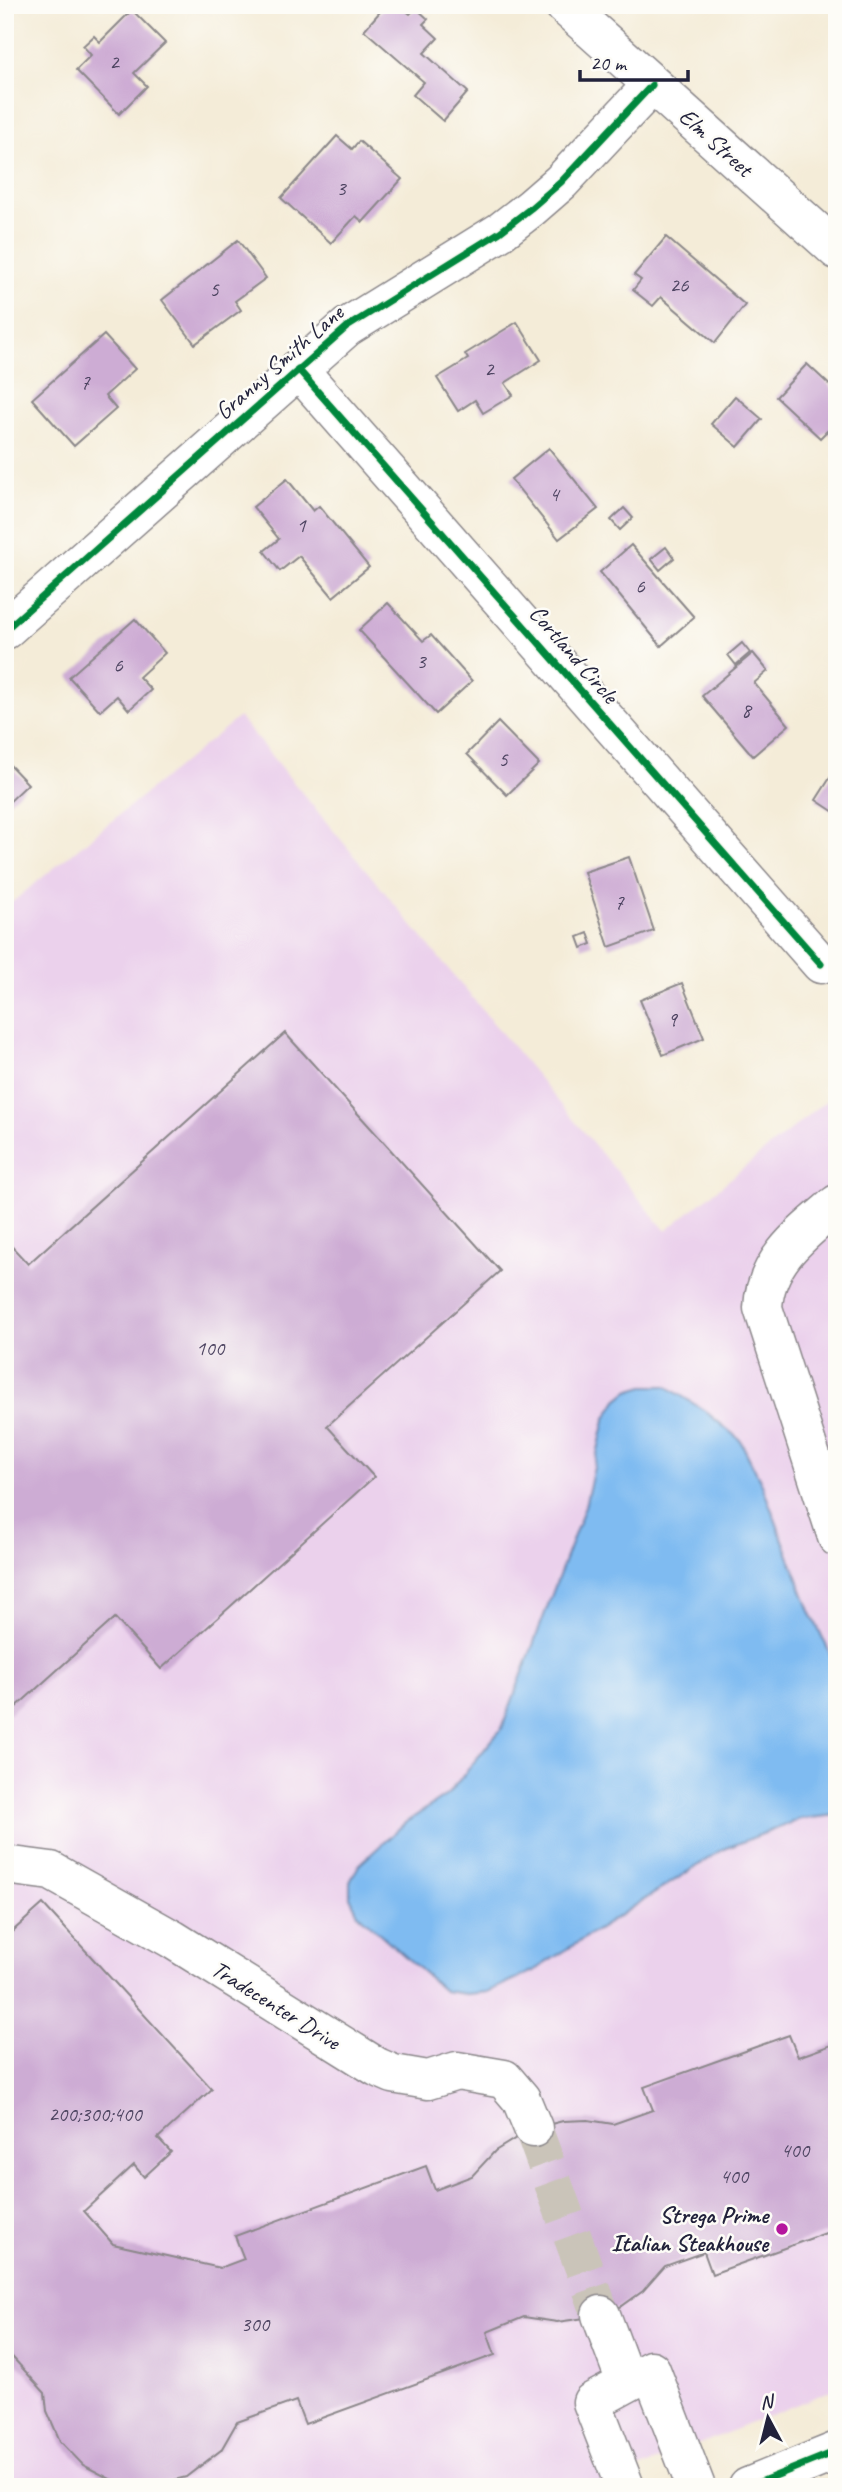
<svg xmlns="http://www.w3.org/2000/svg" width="842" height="2492" font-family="Caveat,sans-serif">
<rect width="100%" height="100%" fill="#fdfcf7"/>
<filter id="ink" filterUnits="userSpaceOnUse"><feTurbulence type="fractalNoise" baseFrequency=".0143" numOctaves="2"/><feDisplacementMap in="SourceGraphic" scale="14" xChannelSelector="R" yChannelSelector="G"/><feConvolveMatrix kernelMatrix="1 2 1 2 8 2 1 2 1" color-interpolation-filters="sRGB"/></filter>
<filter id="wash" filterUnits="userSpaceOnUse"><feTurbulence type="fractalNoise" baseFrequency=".00686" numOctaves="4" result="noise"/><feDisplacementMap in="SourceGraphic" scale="28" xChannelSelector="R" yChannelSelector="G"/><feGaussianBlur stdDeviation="1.57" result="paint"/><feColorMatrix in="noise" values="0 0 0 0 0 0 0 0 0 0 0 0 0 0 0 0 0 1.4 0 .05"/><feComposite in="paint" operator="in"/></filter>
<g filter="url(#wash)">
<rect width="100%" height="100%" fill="#f4ecd8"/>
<polygon fill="#ebd1ec" points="239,717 666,1231 837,1092 837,2388 594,2487 5,2487 5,908"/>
<polygon fill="#7fbbf1" stroke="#506e96" stroke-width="2" points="644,1386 666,1386 705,1411 740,1440 761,1482 810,1611 837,1668 837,1815 800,1819 722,1850 533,1971 487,1992 466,1994 444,1991 358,1914 350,1897 350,1882 359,1865 405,1823 448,1794 502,1728 585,1506 605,1420 617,1400 628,1391"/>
<g id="blocks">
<g fill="#cdacd4">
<polygon points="386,5 399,5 410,14 416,8 428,19 423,24 438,38 424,53 468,92 443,121 413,95 424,82 364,30"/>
<polygon points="132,10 165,43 134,73 147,86 119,114 76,70 91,55 83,46 94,36 100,42"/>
<polygon points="337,136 352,149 359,141 402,179 363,222 356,216 331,243 281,198"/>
<polygon points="666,237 745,305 715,343 661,297 653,306 633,290 641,280 634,275"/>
<polygon points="238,240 266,278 235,301 241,310 195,344 162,300"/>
<polygon points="517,322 541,360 505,383 513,395 483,413 475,400 458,411 437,378 468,359 465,354"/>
<polygon points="104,335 135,369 105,396 116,409 74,446 32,399"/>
<polygon points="807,364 837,392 837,441 827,431 820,438 776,397"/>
<polygon points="735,396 762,419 738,447 711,424"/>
<polygon points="549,448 598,509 559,539 511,479"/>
<polygon points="287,479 313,511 319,506 369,567 333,597 299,556 280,571 264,551 279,539 253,507"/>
<polygon points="624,508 633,518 620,530 611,520"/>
<polygon points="631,545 694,617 661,646 600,572"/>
<polygon points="666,547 674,558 660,570 651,559"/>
<polygon points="388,603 423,641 431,635 472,681 436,714 359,630"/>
<polygon points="135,619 165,653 139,677 151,690 129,710 117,696 100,711 69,677"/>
<polygon points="742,643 750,653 736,665 728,655"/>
<polygon points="753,653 768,671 754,683 789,725 753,756 702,696"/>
<polygon points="498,722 539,764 507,795 467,754"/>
<polygon points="5,760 28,784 5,806"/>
<polygon points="837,767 837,814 816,800"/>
<polygon points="629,857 654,931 609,947 584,872"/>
<polygon points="588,933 592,944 582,948 578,937"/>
<polygon points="682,983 704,1038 663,1055 640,1000"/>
<polygon points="285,1033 500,1271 327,1426 374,1477 161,1669 115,1618 5,1717 5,1239 28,1264"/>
<polygon points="43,1904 212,2089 158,2138 171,2152 144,2177 134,2165 84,2211 113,2244 220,2268 244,2259 235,2236 426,2166 435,2190 472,2176 495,2151 531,2129 563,2121 588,2120 613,2124 653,2110 644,2087 789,2035 798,2057 837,2043 837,2229 712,2274 704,2252 665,2266 643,2291 622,2306 599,2316 557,2322 524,2317 487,2332 495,2355 305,2424 296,2401 237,2422 221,2450 186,2477 155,2485 112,2480 83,2465 60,2441 47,2411 45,2393 5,2349 5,1938"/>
</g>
</g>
</g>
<g filter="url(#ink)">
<use href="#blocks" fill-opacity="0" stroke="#8b878a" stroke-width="2"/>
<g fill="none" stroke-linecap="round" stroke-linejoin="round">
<polyline stroke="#cac4b9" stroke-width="38" stroke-dasharray="38 19" stroke-linecap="butt" points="533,2128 601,2315"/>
<g stroke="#8b878a" stroke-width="41">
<g id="minor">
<polyline points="564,5 837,250"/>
<polyline points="298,369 821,964"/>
<polyline points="5,630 347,327 500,232 531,208 561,182 652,85"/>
<path d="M837 1204C803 1233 765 1260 763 1308L837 1537"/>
<polyline points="5,1865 51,1871 172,1939 377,2067 393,2074 428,2080 457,2071 504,2079 521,2099 533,2128"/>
<polyline points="601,2315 626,2382"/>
<polyline points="625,2487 592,2402 651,2370 696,2487"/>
<polyline points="748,2487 837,2451"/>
</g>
</g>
<use href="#minor" stroke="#fff" stroke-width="38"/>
<g stroke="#fdfcf7" stroke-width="11">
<g id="cycleway">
<polyline points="298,369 821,964"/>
<polyline points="5,630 347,327 500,232 531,208 561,182 652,85"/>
<polyline points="748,2487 837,2451"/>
</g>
</g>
<use href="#cycleway" stroke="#00873e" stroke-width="7"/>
</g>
</g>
<circle fill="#b5179e" stroke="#fdfcf7" stroke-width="2.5" cx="782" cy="2229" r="7"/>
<g text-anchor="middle" stroke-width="5" stroke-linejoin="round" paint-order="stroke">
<g font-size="21" fill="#4d4461">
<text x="114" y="69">2</text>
<text x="341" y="195">3</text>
<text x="679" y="292">26</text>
<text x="214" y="296">5</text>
<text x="489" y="376">2</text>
<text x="85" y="389">7</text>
<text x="554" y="501">4</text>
<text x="301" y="532">1</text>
<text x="640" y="593">6</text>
<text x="421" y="668">3</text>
<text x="118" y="672">6</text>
<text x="746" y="717">8</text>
<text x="503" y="766">5</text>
<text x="619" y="909">7</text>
<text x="672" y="1026">9</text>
<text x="210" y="1355">100</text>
<text x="95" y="2121">200;300;400</text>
<text x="795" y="2157">400</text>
<text x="734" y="2183">400</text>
<text x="255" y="2331">300</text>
</g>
<g font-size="24" fill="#22223b" stroke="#fdfcf7">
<text transform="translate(716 142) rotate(42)" y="8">Elm Street</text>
<text transform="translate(279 362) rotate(-41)" y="8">Granny Smith Lane</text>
<text transform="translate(574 654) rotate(49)" y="8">Cortland Circle</text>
<text transform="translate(276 2005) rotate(32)" y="8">Tradecenter Drive</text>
</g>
<g font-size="24" font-weight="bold" fill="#22223b" stroke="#fdfcf7" text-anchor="end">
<text x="768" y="2223">Strega Prime<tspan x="768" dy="28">Italian Steakhouse</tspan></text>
</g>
</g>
<rect width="842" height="2492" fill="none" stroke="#fdfcf7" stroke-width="28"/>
<g transform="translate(768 2418) rotate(353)" stroke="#fdfcf7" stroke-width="5" paint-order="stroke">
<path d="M0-5L12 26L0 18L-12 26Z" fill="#22223b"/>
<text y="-10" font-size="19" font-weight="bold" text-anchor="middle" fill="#22223b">N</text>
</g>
<path d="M580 70v10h108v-10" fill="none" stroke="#22223b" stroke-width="3.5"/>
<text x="590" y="70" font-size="21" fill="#22223b" stroke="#fdfcf7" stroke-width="5" paint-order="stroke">20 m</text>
</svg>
